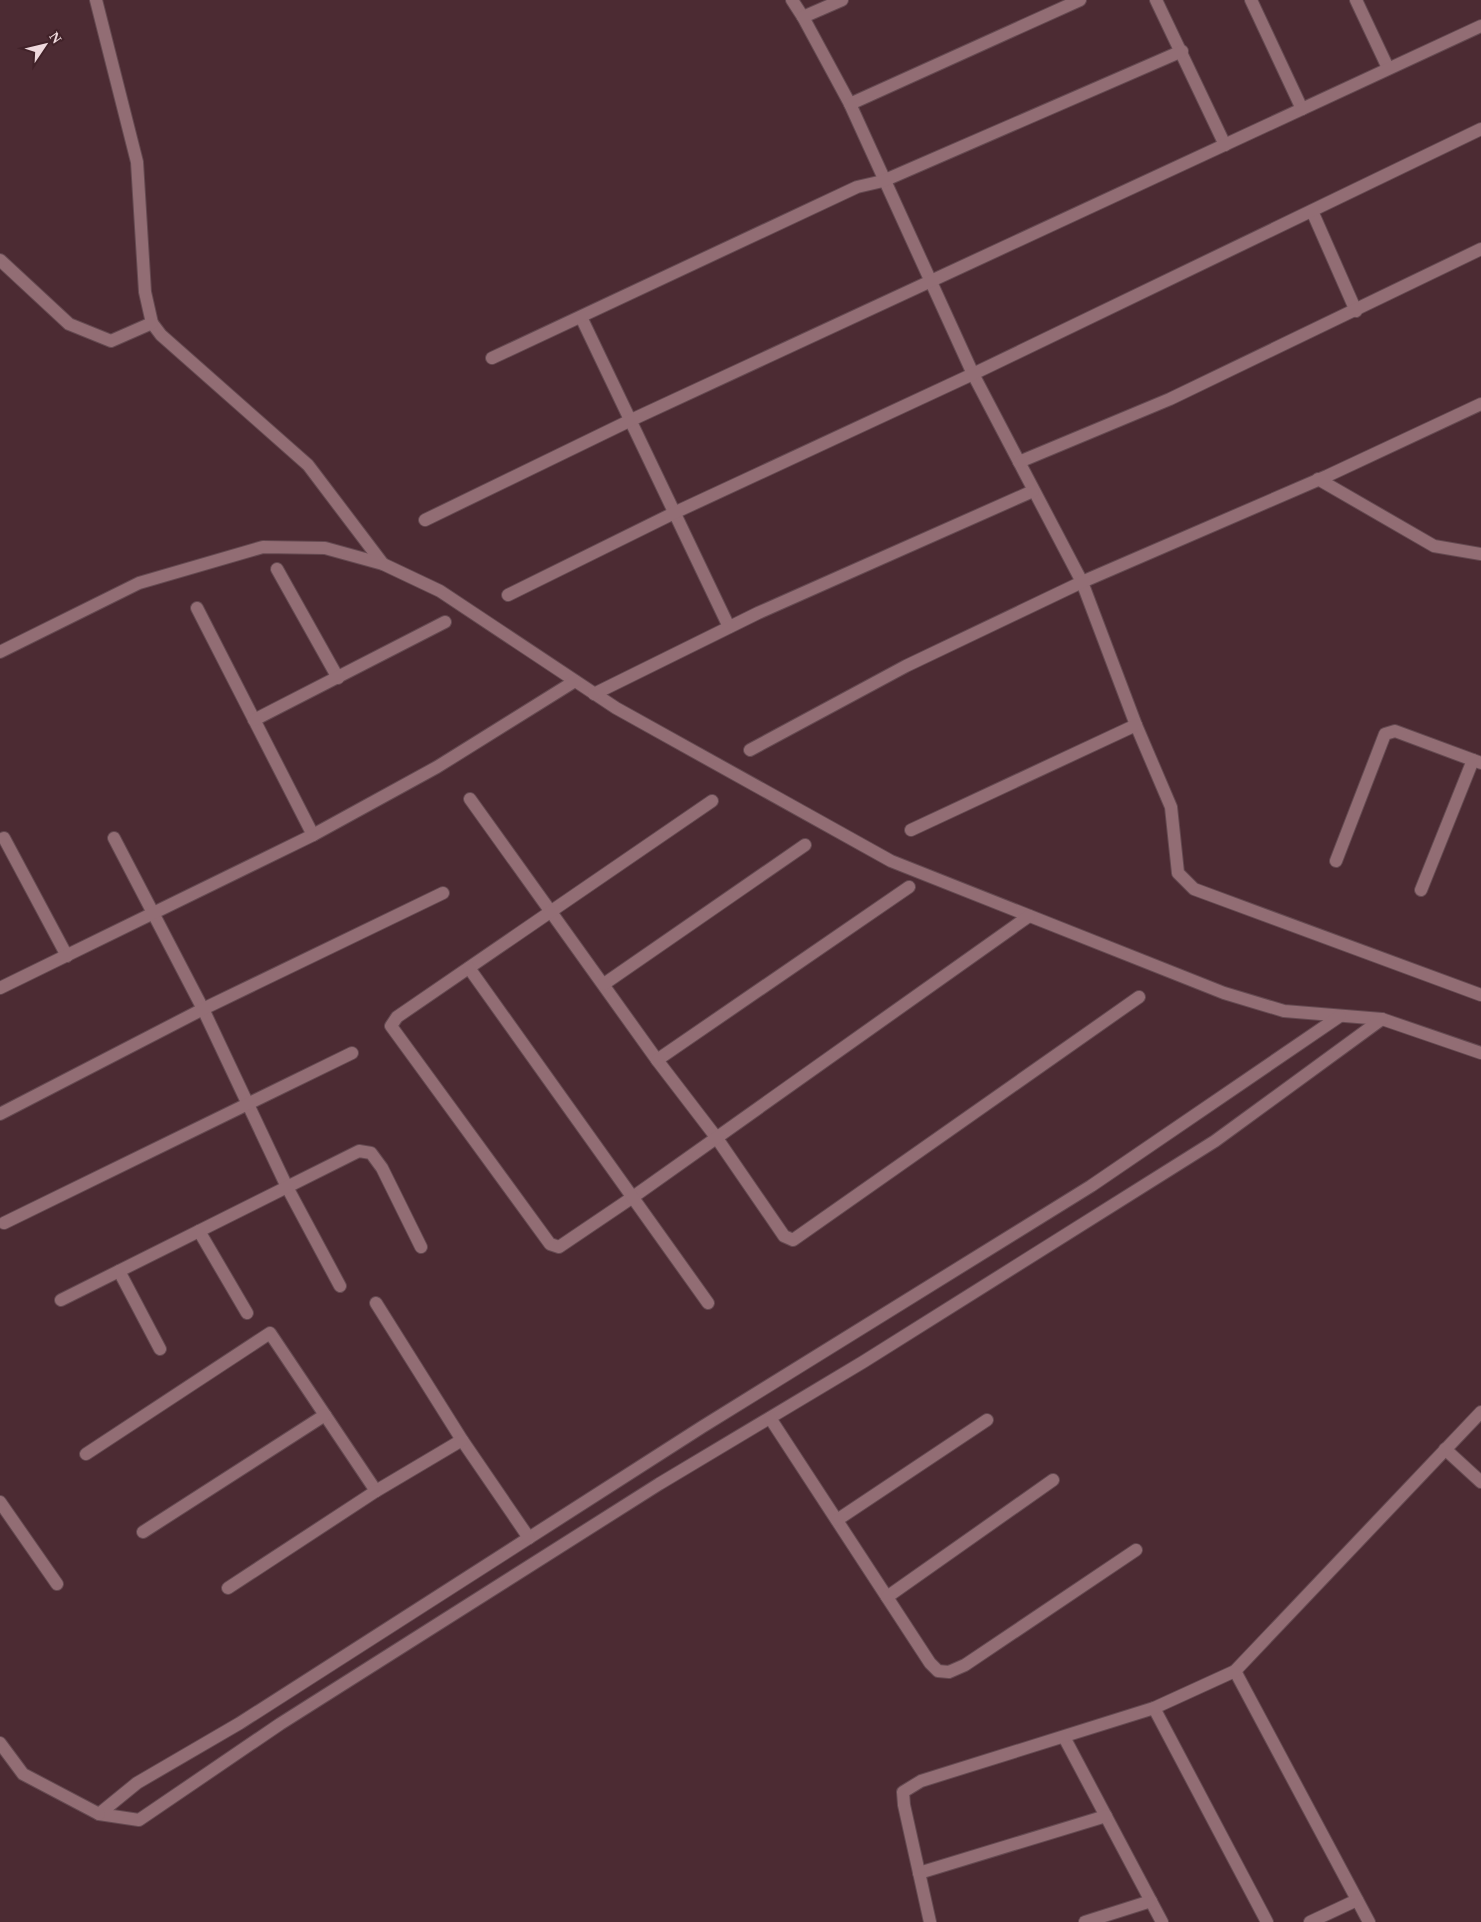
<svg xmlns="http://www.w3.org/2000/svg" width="1481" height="1922" font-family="Georgia,serif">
<rect width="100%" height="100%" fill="#4c2b33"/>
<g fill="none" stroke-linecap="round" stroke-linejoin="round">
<g stroke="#654a51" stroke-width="14">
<g id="minor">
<polyline points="96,0 137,162 145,292 152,323 161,335 308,465 383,564"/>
<polyline points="792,0 803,17"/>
<polyline points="842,0 803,17 850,104 973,374 1082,582 1136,725 1171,807 1178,873 1194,889 1481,995"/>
<polyline points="1156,0 1225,145"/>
<polyline points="1251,0 1302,109"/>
<polyline points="1356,0 1388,68"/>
<polyline points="850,104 1080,0"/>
<polyline points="1312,211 1356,311"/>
<polyline points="0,260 69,324 111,341 152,323"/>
<polyline points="581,317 729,627"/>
<polyline points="492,358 857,187 883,181 1182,51"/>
<polyline points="1019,462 1170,399 1481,249"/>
<polyline points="1318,479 1434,546 1481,554"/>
<polyline points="425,520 629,421 1481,26"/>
<polyline points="277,569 338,678"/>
<polyline points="508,595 676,512 973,374 1481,129"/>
<polyline points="197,608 313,835"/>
<polyline points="0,652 139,583 263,547 325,548 383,564 440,591 616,708 891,861 1224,993 1284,1011 1382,1019 1481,1053"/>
<polyline points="594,694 758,613 1033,491"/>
<polyline points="254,720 445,622"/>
<polyline points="750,750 906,666 1082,582 1327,476 1481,404"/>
<polyline points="470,799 657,1060 716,1137 784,1236 793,1240 1139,997"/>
<polyline points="712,801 397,1017 391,1026 550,1244 559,1247 633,1197 1029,916"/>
<polyline points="911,830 1136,725"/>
<polyline points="4,838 67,956"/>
<polyline points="114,838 203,1009 287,1187 340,1286"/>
<polyline points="1336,861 1385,734 1395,731 1481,763"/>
<polyline points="1421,890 1473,760"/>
<polyline points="469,968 708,1303"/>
<polyline points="604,984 805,845"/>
<polyline points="0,988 313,835 437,767 575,681"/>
<polyline points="1340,1016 1091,1186 702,1427 240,1723 137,1783 99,1814 139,1820 280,1724 659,1484 863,1362 1215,1141 1382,1019"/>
<polyline points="657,1060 909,887"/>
<polyline points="0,1114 203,1009 443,893"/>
<polyline points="4,1223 352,1053"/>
<polyline points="199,1231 247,1313"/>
<polyline points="119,1271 160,1349"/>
<polyline points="61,1300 359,1151 371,1153 382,1168 421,1247"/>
<polyline points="376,1303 462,1440 529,1538"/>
<polyline points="770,1418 930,1663 938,1671 949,1672 965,1665 1136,1550"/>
<polyline points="1445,1449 1481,1482"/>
<polyline points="86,1454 270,1333 376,1491 462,1440"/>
<polyline points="0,1502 57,1584"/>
<polyline points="837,1520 987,1420"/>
<polyline points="143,1532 325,1415"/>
<polyline points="228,1588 376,1491"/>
<polyline points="887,1597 1053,1480"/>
<polyline points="1235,1671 1369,1922"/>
<polyline points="1154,1708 1267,1922"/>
<polyline points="1064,1737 1162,1922"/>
<polyline points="0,1743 23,1774 99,1814"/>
<polyline points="919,1873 1106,1816"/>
<polyline points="930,1922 904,1805 903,1792 921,1781 1154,1708 1235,1671 1481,1412"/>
<polyline points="1085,1922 1151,1901"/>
<polyline points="1310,1922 1357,1900"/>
</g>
</g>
<use href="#minor" stroke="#926d74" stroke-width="12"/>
</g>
<g transform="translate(45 45) rotate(55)" stroke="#412229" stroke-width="4" paint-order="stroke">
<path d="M0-4L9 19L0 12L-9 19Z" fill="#efd9dd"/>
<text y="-8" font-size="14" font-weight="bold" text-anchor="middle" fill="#efd9dd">N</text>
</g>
</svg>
